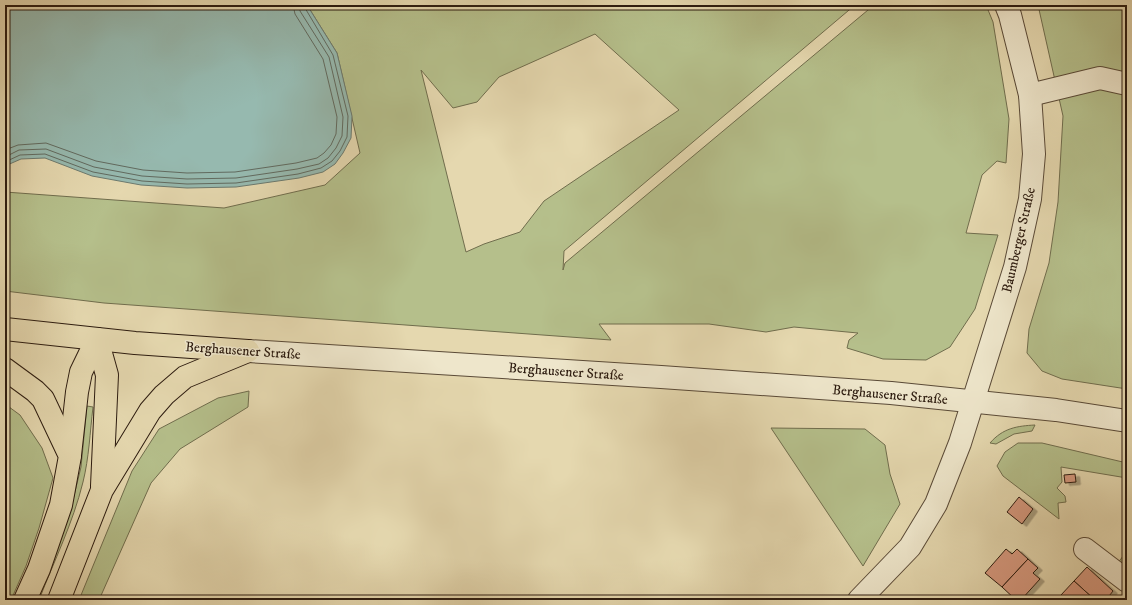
<svg xmlns="http://www.w3.org/2000/svg" width="1132" height="605" font-family="'IM FELL DW Pica',serif">
<defs>
<filter id="shadow"><feDropShadow dx="4.5" dy="2.5" stdDeviation="0" flood-color="#0004"/></filter>
</defs>
<rect width="100%" height="100%" fill="#e5d8af"/>
<filter id="stains"><feTurbulence type="fractalNoise" baseFrequency=".005" numOctaves="4"/><feColorMatrix values="0 0 0 0 .2 0 0 0 0 .09 0 0 0 0 .02 0 0 0 .5 -.17"/></filter>
<radialGradient id="worn" r=".72"><stop offset=".6" stop-color="#630" stop-opacity="0"/><stop offset="1" stop-color="#630" stop-opacity=".3"/></radialGradient>
<g fill="#b5bf8b" stroke="#706d4d" fill-rule="evenodd">
<path d="M307 5H855L564 251 563 270 565 263 874 5H986L993 22 1009 119 1006 163 997 161 982 175 966 233 998 235 975 309 950 347 926 360 883 359 847 348 849 340 858 333 794 327 766 332 709 324H599L611 340 104 303 5 291V192L224 208 325 185 360 153 337 53ZM595 34 679 110 544 201 520 232 484 244 466 252 421 70 453 108 477 102 499 77Z"/>
<polygon points="1038,5 1127,5 1127,389 1062,379 1042,371 1027,353 1029,329 1049,263 1058,202 1063,116"/>
<polygon points="249,391 248,407 180,449 151,483 99,600 79,600 132,471 159,429 218,398"/>
<polygon points="5,404 20,415 42,448 53,478 39,528 26,566 11,600 5,600"/>
<path d="M87 406 93 407C90 432 89 458 83 482 73 523 54 561 39 600H36L72 504 81 467Z"/>
<path d="M1035 425 1032 431 1014 434 996 444 990 443C1003 428 1017 426 1035 425Z"/>
<polygon points="771,428 865,429 885,445 890,474 900,504 863,566"/>
<polygon points="1018,443 1042,443 1127,463 1127,478 1061,467 1062,482 1057,488 1065,496 1066,502 1058,503 1059,519 1003,476 997,466 1005,452"/>
<polygon points="1127,551 1127,571 1117,564"/>
</g>
<polygon fill="#96b9af" stroke="#6c7a6f" points="5,5 307,5 337,53 352,116 351,138 343,153 335,164 323,172 299,178 236,187 187,188 141,185 92,176 45,158 21,159 5,166"/>
<g fill="none" stroke-linecap="round" stroke-linejoin="round">
<g stroke="#616a5f" stroke-width="1">
<polyline points="5,150 18,145 46,143 96,161 143,170 187,173 235,172 296,163 317,158 324,153 331,145 336,134 337,117 323,59 295,14 293,5"/>
<polyline points="5,157 19,150 46,149 94,167 142,176 187,179 236,178 297,169 319,164 328,158 336,148 342,136 343,117 329,57 300,11 299,5"/>
<polyline points="5,162 20,155 45,154 93,172 142,181 187,184 236,183 298,174 321,168 332,161 340,151 347,137 348,116 333,55 305,8 304,5"/>
</g>
</g>
<g fill="#d89a80" stroke="#2c1b0f" filter="url(#shadow)">
<polygon points="1075,474 1076,482 1065,483 1064,475"/>
<polygon points="1019,497 1033,509 1022,524 1007,512"/>
<polygon points="1006,549 1012,554 1017,549 1028,559 1002,587 985,573"/>
<polygon points="1028,559 1038,568 1033,573 1040,579 1021,600 1016,600 1002,587"/>
<polygon points="1087,567 1113,591 1106,600 1095,600 1074,581"/>
<polygon points="1074,581 1095,600 1066,600 1061,595"/>
<polygon points="1025,596 1028,599 1030,600 1021,600"/>
</g>
<g fill="none" stroke-linecap="round" stroke-linejoin="round">
<g stroke="#5a4a37" stroke-width="24">
<g id="minor">
<polyline points="1030,95 1100,78 1127,84"/>
<polyline points="248,351 661,377 891,393 1056,410 1127,421"/>
<polyline points="1085,549 1127,581"/>
<polyline points="859,600 910,547 936,504 960,443 1015,267 1030,199 1034,154 1030,95 1010,15 1006,5"/>
</g>
</g>
<g stroke="#2c1b0f" stroke-width="24">
<polyline id="major" points="5,329 135,343 248,351"/>
</g>
<g stroke="#2c1b0f" stroke-width="24">
<g id="highway">
<polyline points="97,339 107,375 102,486"/>
<polyline points="5,369 35,391 43,399 70,456 61,505 39,569 25,600"/>
<polyline points="70,455 77,392 81,372 97,339"/>
<polyline points="59,600 102,490 150,411 164,395 185,377 248,351"/>
</g>
</g>
<use href="#minor" stroke="#eee6cb" stroke-width="22"/>
<use href="#major" stroke="#e5d8af" stroke-width="22"/>
<use href="#highway" stroke="#e5d8af" stroke-width="22"/>
</g>
<g text-anchor="middle" stroke-width="3" stroke-linejoin="round" paint-order="stroke">
<g font-size="14" fill="#2c1b0f" stroke="#eee6cb">
<text transform="translate(1018 240) rotate(-77)" y="5">Baumberger Straße</text>
<text transform="translate(243 350) rotate(4)" y="5">Berghausener Straße</text>
<text transform="translate(566 371) rotate(4)" y="5">Berghausener Straße</text>
<text transform="translate(890 394) rotate(5)" y="5">Berghausener Straße</text>
</g>
</g>
<rect width="1132" height="605" fill="none" stroke="#e5d8af" stroke-width="20"/>
<rect x="6" y="6" width="1120" height="593" fill="none" stroke="#2c1b0f" stroke-width="2"/>
<rect x="10" y="10" width="1112" height="585" fill="none" stroke="#2c1b0f"/>
<rect width="100%" height="100%" filter="url(#stains)"/>
<rect width="100%" height="100%" fill="url(#worn)"/>
</svg>
